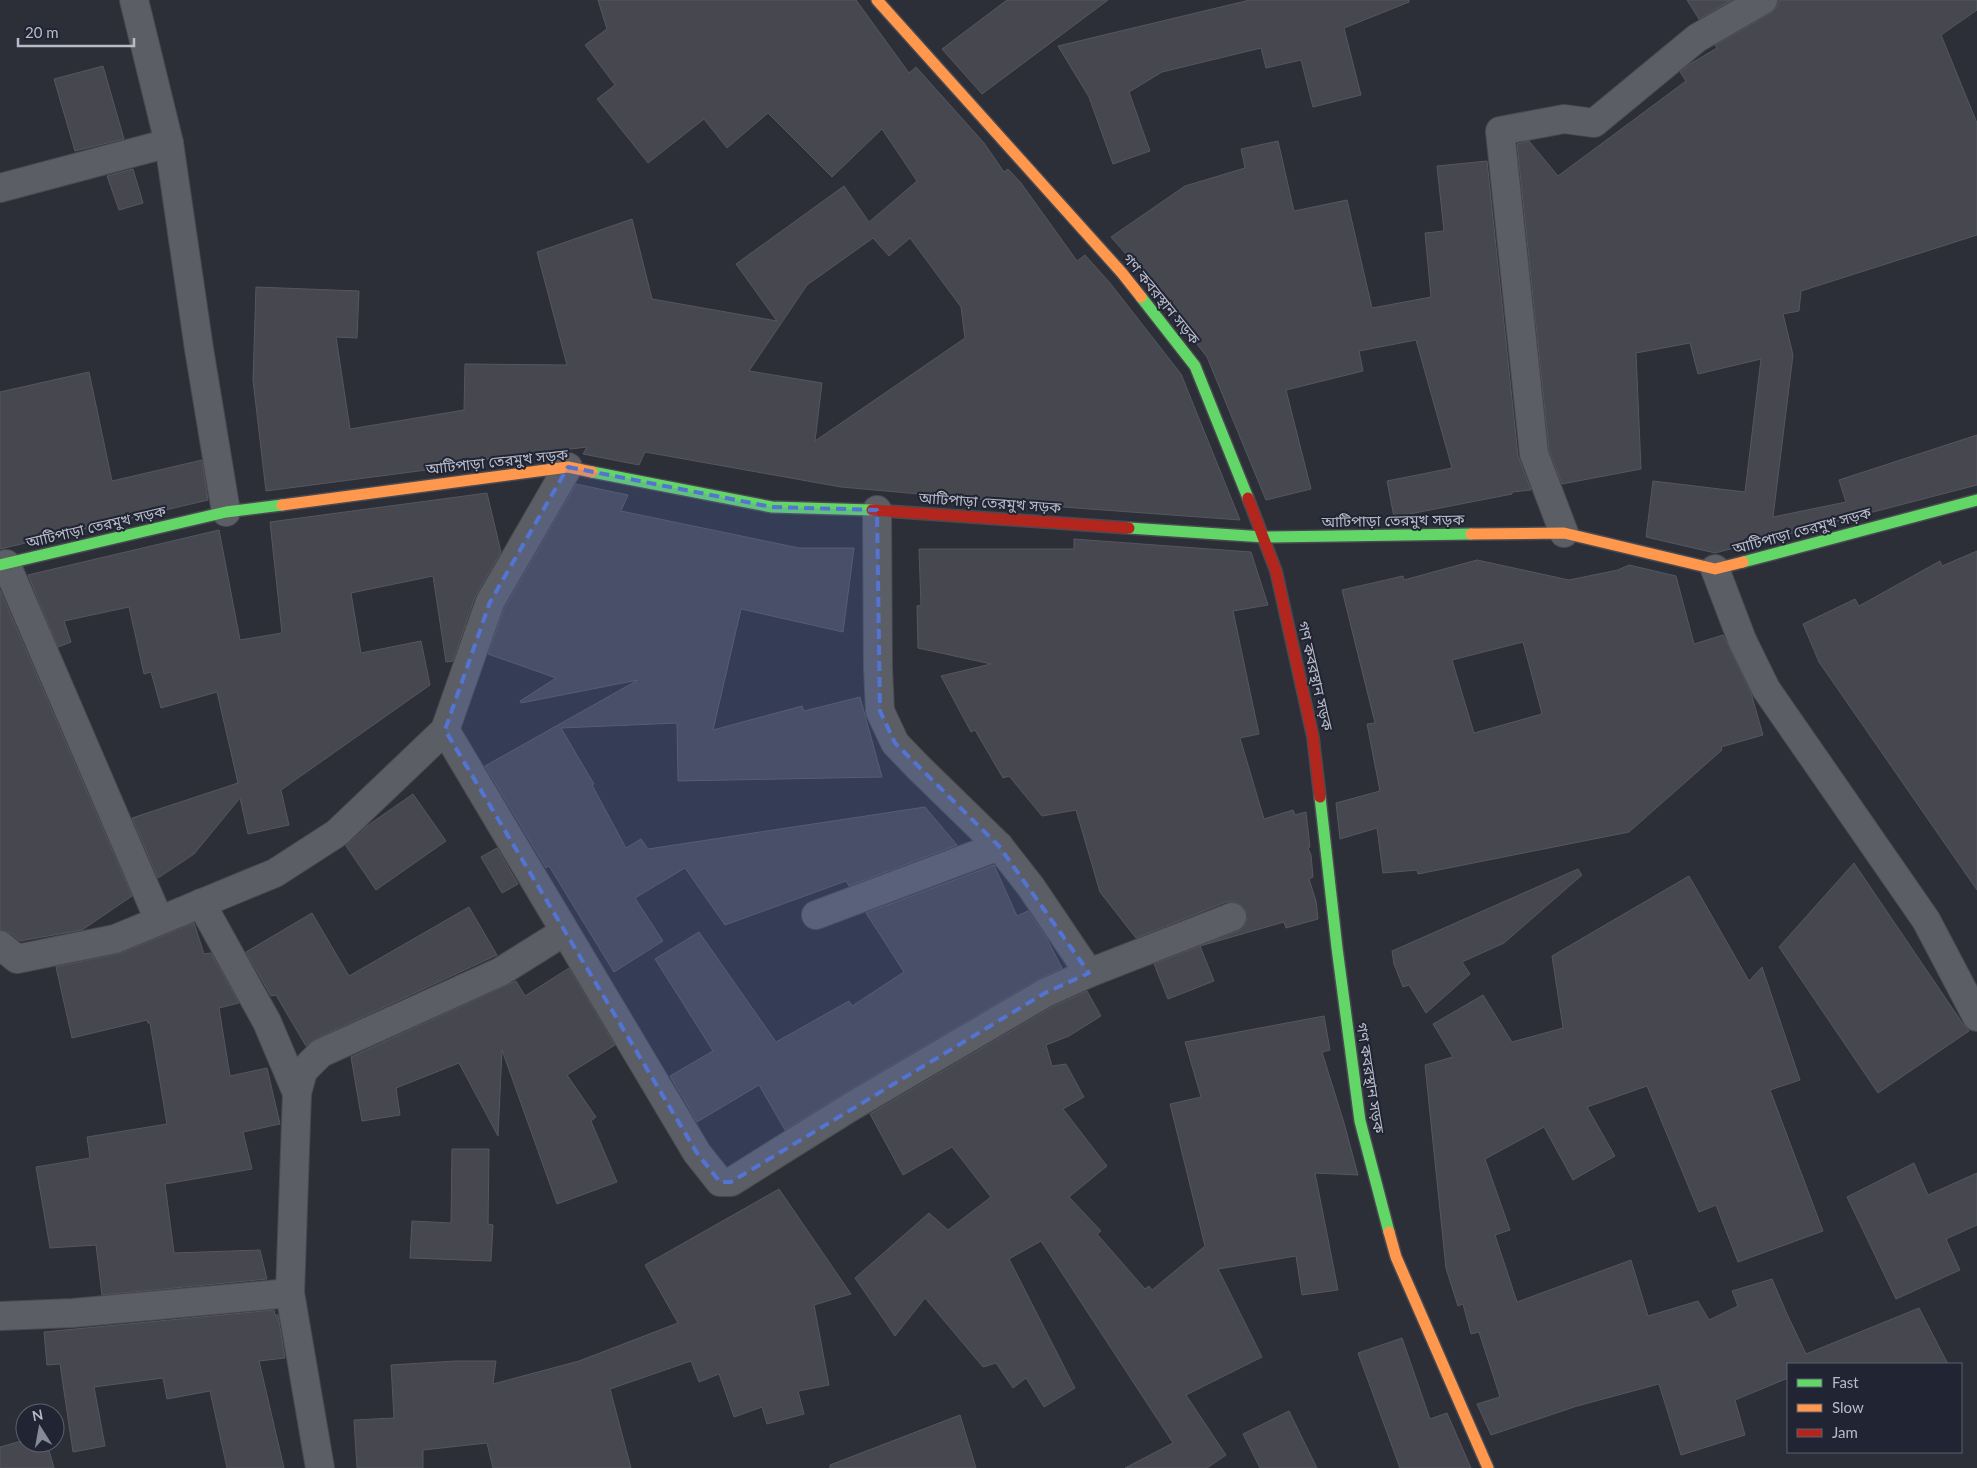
<svg xmlns="http://www.w3.org/2000/svg" width="1977" height="1468" font-family="Lato,'Noto Sans Bengali',sans-serif">
<rect width="100%" height="100%" fill="#2d2f38"/>
<g fill="#46474f" stroke="#555760" fill-rule="evenodd">
<path d="M598 0H856L909 73 916 67 984 143 1004 172 1008 169 1021 183 1077 261 1085 255 1110 283 1181 374 1240 520 1076 508 841 487 645 452 639 465 583 454 587 447 480 460V463L266 491 253 380 256 287 359 291 357 338 336 337 350 429 464 410 465 364 567 365 537 252 632 219 652 299 777 321 736 264 844 186 869 222 917 181 882 129 832 177 768 113 727 148 704 119 648 163 597 99 615 85 585 45 607 29ZM873 238 889 256 910 238 961 307 965 338 815 441 822 383 749 371 807 285Z"/>
<polygon points="1007,0 1108,0 982,94 942,49"/>
<polygon points="1250,0 1409,0 1409,2 1344,28 1361,95 1313,107 1301,60 1266,68 1261,48 1162,72 1129,92 1150,151 1113,164 1089,97 1058,46"/>
<polygon points="1687,0 1732,0 1699,19"/>
<polygon points="1779,0 1977,0 1977,10 1941,35 1977,123 1977,235 1801,291 1799,311 1783,314 1793,355 1773,517 1846,502 1839,480 1977,435 1977,485 1715,553 1646,537 1653,481 1745,492 1761,359 1698,374 1690,343 1636,353 1641,469 1562,484 1549,450 1517,144 1529,141 1558,176 1686,81 1680,72 1690,64 1717,48 1715,45 1771,13 1777,7"/>
<polygon points="103,66 124,139 75,151 54,79"/>
<polygon points="1278,141 1294,211 1347,200 1372,308 1431,297 1425,233 1444,231 1437,166 1487,161 1518,456 1531,490 1512,492 1512,494 1394,517 1387,481 1452,468 1416,340 1359,351 1363,371 1286,390 1311,489 1266,500 1207,357 1134,263 1111,237 1185,186 1245,168 1241,149"/>
<polygon points="133,169 143,203 119,210 107,176"/>
<polygon points="89,372 112,481 202,460 208,500 0,549 0,392"/>
<polygon points="576,484 628,495 621,511 799,548 854,548 843,632 741,609 713,730 802,706 804,711 860,697 882,777 678,781 677,723 561,728 594,784 592,785 626,848 641,839 648,849 925,807 957,845 849,886 846,881 725,925 685,868 635,898 663,941 614,972 549,866 546,868 485,766 638,680 521,703 520,701 556,678 488,654 504,609"/>
<polygon points="487,493 501,552 475,597 453,661 446,662 433,576 351,593 361,653 421,641 430,685 281,790 289,825 248,834 240,798 194,854 158,878 132,818 238,783 217,692 161,708 151,672 144,674 129,607 64,621 71,642 58,647 28,575 219,530 240,640 282,633 270,522"/>
<polygon points="1074,539 1251,552 1268,605 1233,611 1259,734 1240,738 1264,819 1293,810 1295,815 1306,812 1310,847 1308,848 1311,855 1313,877 1309,879 1316,901 1318,919 1286,928 1284,922 1200,946 1214,981 1168,999 1154,964 1238,931 1244,926 1247,920 1246,911 1241,905 1235,902 1226,902 1136,938 1100,892 1076,810 1042,816 1009,776 1003,778 975,730 971,732 941,676 991,664 918,648 917,606 921,605 919,549 1074,549"/>
<polygon points="1977,551 1977,890 1819,662 1803,624 1855,599 1859,606 1940,561 1942,566"/>
<path d="M1477 560 1569 580 1618 570 1629 565 1676 576 1694 644 1723 635 1751 693 1763 735 1721 747 1722 750 1629 832 1418 874 1417 870 1383 873 1377 828 1340 839 1336 803 1380 791 1367 724 1375 723 1342 590 1403 576 1404 580ZM1523 642 1542 714 1474 733 1452 660Z"/>
<polygon points="0,590 132,896 82,930 20,941 10,933 0,930"/>
<polygon points="413,794 446,841 376,890 346,846 367,826"/>
<polygon points="497,848 518,884 502,893 481,857"/>
<polygon points="1854,863 1963,1024 1969,1031 1878,1093 1779,947"/>
<polygon points="994,865 1017,916 1028,911 1046,937 1062,968 1037,980 841,1095 785,1130 759,1085 697,1122 670,1076 713,1051 655,959 699,932 776,1042 849,1001 852,1006 904,972 866,913"/>
<polygon points="1578,869 1582,875 1504,943 1462,962 1470,974 1426,1013 1409,985 1403,987 1394,964 1392,951"/>
<polygon points="1689,876 1749,981 1762,967 1800,1080 1770,1090 1823,1231 1738,1262 1716,1205 1699,1212 1647,1086 1587,1107 1615,1156 1573,1180 1544,1127 1485,1159 1510,1230 1495,1235 1517,1302 1631,1260 1648,1316 1698,1301 1709,1320 1738,1306 1732,1291 1772,1279 1787,1314 1806,1354 1919,1308 1948,1364 1788,1364 1788,1378 1735,1400 1745,1435 1681,1455 1659,1384 1577,1406 1491,1435 1477,1404 1500,1397 1479,1332 1471,1334 1463,1304 1458,1306 1446,1268 1425,1065 1453,1057 1433,1024 1483,995 1512,1042 1563,1028 1552,956"/>
<polygon points="469,907 497,955 315,1039 306,1046 276,995 271,996 246,952 312,913 349,976"/>
<polygon points="194,923 204,954 211,953 239,1003 219,1008 230,1076 267,1068 280,1124 243,1132 252,1169 165,1184 174,1253 260,1250 267,1279 102,1295 96,1245 50,1248 36,1167 90,1158 87,1137 167,1124 150,1023 148,1023 147,1020 72,1038 56,967 121,953"/>
<polygon points="569,968 615,1045 567,1075 596,1117 591,1121 617,1182 557,1204 502,1050 498,1136 459,1063 396,1088 400,1115 362,1121 351,1057 516,981 525,996"/>
<polygon points="1087,991 1101,1016 1069,1036 1046,1045 1052,1066 1066,1064 1084,1097 1063,1109 1107,1166 1069,1197 1101,1231 1097,1234 1145,1289 1149,1286 1152,1290 1205,1246 1170,1104 1201,1097 1185,1042 1324,1016 1330,1050 1322,1052 1344,1123 1358,1175 1315,1173 1338,1290 1302,1295 1296,1256 1218,1269 1262,1357 1186,1395 1226,1455 1207,1468 1125,1468 1173,1443 1041,1241 1009,1259 1075,1388 1044,1407 1026,1378 1013,1388 996,1363 983,1367 925,1298 895,1336 855,1278 929,1213 948,1230 991,1197 952,1147 903,1175 870,1114 1052,1007"/>
<polygon points="452,1149 489,1149 488,1224 493,1225 491,1261 410,1258 412,1221 451,1223"/>
<polygon points="1914,1163 1928,1195 1977,1173 1977,1225 1946,1239 1960,1270 1896,1299 1847,1197"/>
<polygon points="779,1189 851,1294 814,1305 829,1385 798,1391 804,1414 767,1424 762,1407 734,1417 719,1374 699,1382 691,1361 610,1389 631,1468 493,1468 487,1443 423,1450 423,1468 357,1468 354,1420 394,1418 391,1365 455,1361 496,1361 493,1384 579,1361 678,1323 645,1265"/>
<polygon points="274,1310 275,1315 278,1315 285,1358 259,1361 284,1468 227,1468 210,1391 167,1399 163,1378 94,1387 105,1446 73,1452 60,1364 47,1365 44,1332"/>
<polygon points="1402,1338 1430,1419 1447,1413 1471,1468 1400,1468 1358,1353"/>
<polygon points="1289,1411 1317,1468 1260,1468 1243,1434"/>
<polygon points="960,1415 976,1468 830,1468 830,1465"/>
<polygon points="25,1440 25,1443 47,1443 54,1468 0,1468 0,1447"/>
</g>
<g fill="none" stroke-linecap="round" stroke-linejoin="round">
<g stroke="#494a51" stroke-width="30">
<g id="street">
<polyline points="134,0 169,143"/>
<polyline points="0,188 169,143 199,349 226,512"/>
<polyline points="568,467 490,602 445,730 697,1153 720,1182 731,1182 849,1108 1045,993 1089,973"/>
<polyline points="877,510 878,668 880,711 895,743 917,766 999,846 1031,887 1089,973 1232,917"/>
<polyline points="1564,533 1534,454 1500,131 1564,119 1594,123 1697,38 1763,0"/>
<polyline points="6,564 159,920"/>
<polyline points="1715,569 1742,640 1766,689 1926,920 1977,1017"/>
<polyline points="201,903 267,1022 297,1093"/>
<polyline points="816,915 999,846"/>
<polyline points="0,945 17,959 115,939 275,873 337,833 445,730"/>
<polyline points="290,1293 320,1468"/>
<polyline points="0,1316 73,1313 290,1293 297,1093 303,1071 321,1053 500,972 564,932"/>
</g>
</g>
<g stroke="#494a51" stroke-width="14">
<g id="fast">
<polyline points="1141,297 1195,366 1248,498"/>
<polyline points="592,472 772,507 872,510"/>
<polyline points="1129,528 1264,537 1471,534"/>
<polyline points="1743,562 1977,500"/>
<polyline points="0,565 226,512 282,505"/>
<polyline points="1320,797 1337,948 1360,1121 1389,1232"/>
</g>
</g>
<g stroke="#494a51" stroke-width="14">
<g id="slow">
<polyline points="877,0 1122,273 1141,297"/>
<polyline points="282,505 568,467 592,472"/>
<polyline points="1471,534 1564,533 1715,569 1743,562"/>
<polyline points="1389,1232 1396,1257 1488,1468"/>
</g>
</g>
<g stroke="#494a51" stroke-width="14">
<g id="jam">
<polyline points="1248,498 1276,571 1313,737 1320,797"/>
<polyline points="872,510 1129,528"/>
</g>
</g>
<use href="#street" stroke="#5c5e66" stroke-width="28"/>
<use href="#fast" stroke="#63d668" stroke-width="11"/>
<use href="#slow" stroke="#ff974d" stroke-width="11"/>
<use href="#jam" stroke="#b3261e" stroke-width="11"/>
</g>
<path fill="#5374d2" fill-opacity="0.2" stroke="#5374d2" stroke-width="4" stroke-dasharray="10 6" stroke-linejoin="round" d="M568 467 772 507 877 510 880 711 895 743 999 846 1089 973 1045 993 731 1182H720L697 1153 445 730 490 602Z"/>
<g text-anchor="middle" stroke-width="4" stroke-linejoin="round" paint-order="stroke">
<g font-size="15" fill="#b8bac8" stroke="#202433">
<text transform="translate(1161 299) rotate(51)" y="5">গণ কবরস্থান সড়ক</text>
<text transform="translate(497 462) rotate(-6)" y="5">আটিপাড়া তেরমুখ সড়ক</text>
<text transform="translate(990 503) rotate(4)" y="5">আটিপাড়া তেরমুখ সড়ক</text>
<text transform="translate(1393 521) rotate(-1)" y="5">আটিপাড়া তেরমুখ সড়ক</text>
<text transform="translate(96 527) rotate(-13)" y="5">আটিপাড়া তেরমুখ সড়ক</text>
<text transform="translate(1802 531) rotate(-15)" y="5">আটিপাড়া তেরমুখ সড়ক</text>
<text transform="translate(1315 676) rotate(77)" y="5">গণ কবরস্থান সড়ক</text>
<text transform="translate(1370 1078) rotate(81)" y="5">গণ কবরস্থান সড়ক</text>
</g>
</g>
<rect x="1787" y="1363" width="175" height="90" fill="#202433" stroke="#5d606f"/>
<rect x="1797" y="1379" width="25" height="8" fill="#63d668" stroke="#5d606f"/>
<text x="1832" y="1388" font-size="15" fill="#b8bac8">Fast</text>
<rect x="1797" y="1404" width="25" height="8" fill="#ff974d" stroke="#5d606f"/>
<text x="1832" y="1413" font-size="15" fill="#b8bac8">Slow</text>
<rect x="1797" y="1429" width="25" height="8" fill="#b3261e" stroke="#5d606f"/>
<text x="1832" y="1438" font-size="15" fill="#b8bac8">Jam</text>
<g transform="translate(40 1428) rotate(349)"><circle r="24" fill="#202433" stroke="#5d606f"/>
<path d="M0-4L9 19L0 12L-9 19Z" fill="#878996"/>
<text y="-8" font-size="14" font-weight="bold" text-anchor="middle" fill="#b8bac8">N</text>
</g>
<path d="M18 38v8h116v-8" fill="none" stroke="#b8bac8" stroke-width="2.5"/>
<text x="25" y="38" font-size="15" fill="#b8bac8" stroke="#202433" stroke-width="4" paint-order="stroke">20 m</text>
</svg>
